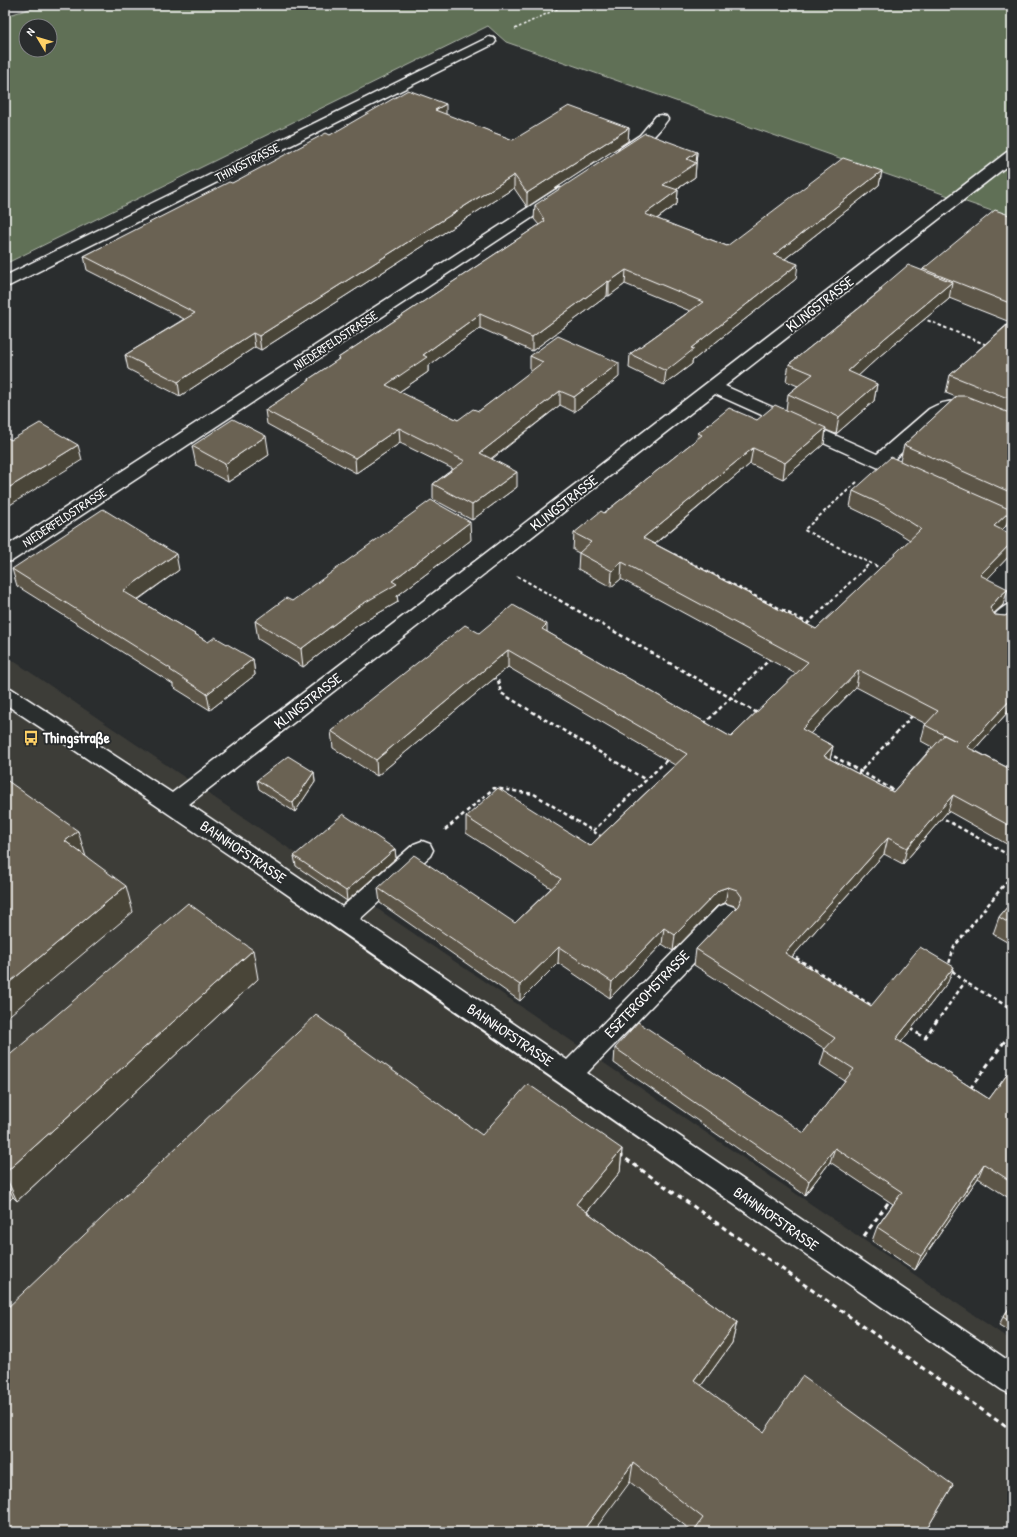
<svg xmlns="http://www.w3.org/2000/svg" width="1017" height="1537" font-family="'Patrick Hand',sans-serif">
<rect width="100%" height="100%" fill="#2a2d2e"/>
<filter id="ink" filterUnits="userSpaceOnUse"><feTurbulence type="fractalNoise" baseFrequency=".025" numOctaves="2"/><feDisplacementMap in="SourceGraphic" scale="8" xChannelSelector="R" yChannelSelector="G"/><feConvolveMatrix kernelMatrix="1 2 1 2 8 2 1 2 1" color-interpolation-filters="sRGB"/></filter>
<g filter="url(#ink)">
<polygon fill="#3d3d39" points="5,655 1012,1341 1012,1532 5,1532"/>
<path fill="#606f57" stroke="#b0b7ab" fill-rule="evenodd" d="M44 5H1012V218L506 42 488 26 5 264V16ZM26 26H50V50H26Z"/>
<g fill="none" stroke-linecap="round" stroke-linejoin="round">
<g stroke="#fff" stroke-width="3">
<g id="minor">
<polygon points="489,37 494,38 496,41 494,44 11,285 5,287 5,276"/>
<path d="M661 115 666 116 668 119C659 132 636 159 619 155L617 152 619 149 640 135 656 116Z"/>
<path d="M1012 151V162L725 386 877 454 929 409C951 396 969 401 992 411 999 414 1004 419 1012 417V429L1008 430 1002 429 962 412H949L941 417 892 461 917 472 919 476 917 480 910 482 715 394 189 804 342 907 414 844 422 841 430 844 433 850 430 856 360 919 567 1060 718 907 726 904 734 907 738 914 734 921 587 1073 1012 1363V1395L1002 1390C758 1222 516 1051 272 884 183 824 95 763 5 704V686L12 689 172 793 482 556 1007 152Z"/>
<polygon points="560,188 565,190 568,193 565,196 12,561 5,562 5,547 555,190"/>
<polygon points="980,501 1012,514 1012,527 973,511 971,507 973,503"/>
<path d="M1012 603V622C1005 630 1001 633 990 630L987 625C992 616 1002 606 1012 603Z"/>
</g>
</g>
<polyline stroke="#fff" stroke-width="1.5" stroke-dasharray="2.5 2" stroke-linecap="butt" points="515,29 565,5"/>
<g stroke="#fff" stroke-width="2" stroke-dasharray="3.5 2.5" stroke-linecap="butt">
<polyline points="922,318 987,345"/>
<polyline points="857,482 804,530 882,569"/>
<polyline points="674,554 765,601"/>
<polyline points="517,576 561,601"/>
<polyline points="831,601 870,563"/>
</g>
<g stroke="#fff" stroke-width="2.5" stroke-dasharray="4 3" stroke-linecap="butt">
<polyline points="559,600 759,714"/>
<polyline points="763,600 808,623"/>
<polyline points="807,624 832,600"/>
<polyline points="492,677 498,680 501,693 646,780"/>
<polyline points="704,724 771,658"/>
<polyline points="828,753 897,792"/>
<polyline points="857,775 913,715"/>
<polyline points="939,816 1012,857"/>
<polyline points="445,830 494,788 534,794 602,837"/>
<polyline points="593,831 669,758"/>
<polyline points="1012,875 954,947 948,967 965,982 1012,1009"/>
<polyline points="790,954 874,1007"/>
<polyline points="940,1017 965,982"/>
</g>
<g stroke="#fff" stroke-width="3" stroke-dasharray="5 4" stroke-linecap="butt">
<polyline points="909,1028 925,1038 940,1016"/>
<polyline points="970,1089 1012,1031"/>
<polyline points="619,1154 1012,1431"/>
<polyline points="864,1236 890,1200"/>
</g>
<use href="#minor" fill="#2a2d2e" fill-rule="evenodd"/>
</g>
<g fill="#5b5447" stroke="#fff" fill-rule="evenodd">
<polygon points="446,115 513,140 629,128 628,141 527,207 514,188 261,350 255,347 180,396 128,369 125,355 184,319 87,270 84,256 330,135"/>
<polygon points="697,152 695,177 676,190 678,190 677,204 657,219 727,246 882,171 879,185 785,259 796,279 692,361 692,364 664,385 629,368 630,354 690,311 625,284 609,296 607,296 532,351 480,328 428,366 428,372 399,392 458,420 479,411 531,372 530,371 530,356 619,377 574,412 560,405 492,459 517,487 472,520 433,499 433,484 453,469 400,443 356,473 267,424 265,410 309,381 309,379 338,360 338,358 539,225 534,219 535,205"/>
<path d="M1012 216V512H1010L1006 526 1002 530 1012 535V553L987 579 1003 605 994 614 995 615 1005 616 1012 612V716L1007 713 974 750 1012 770V847L948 811 903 864 884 854 792 957 871 1006 948 982 901 1042 989 1099 1012 1068V1200L978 1178 915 1270 872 1241 877 1227 893 1204 830 1162 805 1195 614 1063 615 1048 804 1133 845 1081 820 1065 825 1049 694 965 696 949 736 908 735 906 725 903 717 906 673 951 662 944 610 998 558 963 520 1001 380 903 378 888 515 923 551 888 466 833V817L590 846 675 765 508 667 377 776 333 748 331 731 479 633 547 632 731 737 796 674 621 579 611 587 578 569 579 553 573 550 574 533 604 513 697 439 698 433 757 420 786 410 788 394 798 386 786 381 789 364 879 292 880 289 923 270V269ZM949 298 1010 322 950 375 946 393 956 397 904 445 900 461 853 491 850 507 881 522 910 540 816 629 655 544 750 464 783 479 824 444 826 430 836 434 874 401 877 384 858 376 881 355 949 299ZM856 687 926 724 925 725 921 741 932 747 893 792 830 759 833 746 810 734Z"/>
<polygon points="192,446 269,455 228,482 196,465"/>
<polygon points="471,540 397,596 398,602 358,625 303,667 258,639 255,621 292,601"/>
<polygon points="12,569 179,570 138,600 208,642 253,659 255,675 210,710 173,687 173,684 17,586"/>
<polygon points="314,772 315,782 295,812 259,789 257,780"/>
<polygon points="395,849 396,858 347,901 296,866 294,856"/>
<polygon points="1012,901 1012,945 993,934 999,917"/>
<polygon points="258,979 17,1201 13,1197 5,1205 5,1059"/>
<polygon points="482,1135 622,1149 620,1172 587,1212 737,1322 732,1343 701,1386 764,1432 953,1485 925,1532 693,1532 630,1482"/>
<polygon points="1012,1304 1012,1333 999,1325 1003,1317"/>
</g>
<g fill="#4a4539" stroke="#fff">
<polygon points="446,104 446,117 435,110"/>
<polygon points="629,128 628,141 527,207 527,193"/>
<polygon points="697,152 695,177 662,199 663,185 687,159"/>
<polygon points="882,171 879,185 772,269 774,255"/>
<polygon points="514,175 514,188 261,350 259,336"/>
<polygon points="678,190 677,204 644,228 645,214"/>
<polygon points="798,264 796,279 692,361 692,364 664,385 666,371 691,348"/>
<polygon points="626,270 625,284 609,296 609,282"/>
<polygon points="608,281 607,296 532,351 532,337"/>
<polygon points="952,282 949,299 881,355 845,388 848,371 885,338"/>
<polygon points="480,314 480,328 428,366 428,372 387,400 386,385 423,355"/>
<polygon points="253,333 255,347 180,396 178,382"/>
<polygon points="619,363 619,377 574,412 574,397"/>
<polygon points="877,384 874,401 836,434 839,417"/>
<polygon points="560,391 560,405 480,467 480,453"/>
<polygon points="399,428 400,443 356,473 355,458"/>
<polygon points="826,428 824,444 783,479 785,463"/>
<polygon points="266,436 269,455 228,482 225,464"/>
<polygon points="78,445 82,460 5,508 5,490"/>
<polygon points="753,448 750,464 642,554 643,538"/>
<polygon points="517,472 517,487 472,520 472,505"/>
<polygon points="1011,510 1006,526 989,543 994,526"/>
<polygon points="470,522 471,540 397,596 398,602 358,625 303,667 301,649 357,607 392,581"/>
<polygon points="1012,542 1012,553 975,592 980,575"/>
<polygon points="176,554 179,570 127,607 123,591"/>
<polygon points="622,562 621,579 611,587 612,571"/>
<polygon points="1008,589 1003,605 993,614 990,608 998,598"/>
<polygon points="547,624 547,641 542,629"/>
<polygon points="508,650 508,667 377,776 376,760"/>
<polygon points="253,659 255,675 210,710 207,694"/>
<polygon points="859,670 856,687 799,745 802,729"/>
<polygon points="1012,698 1007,713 962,763 967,747"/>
<polygon points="833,746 829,763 824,756"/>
<polygon points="314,772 315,782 295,812 293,803"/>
<polygon points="953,795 948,811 903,864 907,848"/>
<polygon points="78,831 86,857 65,841"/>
<polygon points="888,838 884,854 782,968 785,953"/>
<polygon points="395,849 396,858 347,901 346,891"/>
<polygon points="126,886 133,912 5,1019 5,986"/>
<polygon points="728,887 725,903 717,906 673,951 675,935 719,890"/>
<polygon points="664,928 662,944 610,998 612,982"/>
<polygon points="559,947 558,963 520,1001 520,985"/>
<polygon points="253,950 258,979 17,1201 5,1175 5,1173"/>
<polygon points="954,967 948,982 892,1054 896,1039"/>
<polygon points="835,1148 830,1162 805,1195 809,1181"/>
<polygon points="622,1149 620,1172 574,1227 576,1204"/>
<polygon points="984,1164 978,1178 915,1270 921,1256"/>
<polygon points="5,1180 13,1197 5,1205"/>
<polygon points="737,1322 732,1343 690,1401 694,1380"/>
<polygon points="633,1463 630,1482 593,1532 582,1532"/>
</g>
<g fill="#6a6252" stroke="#fff" fill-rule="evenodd">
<polygon points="408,90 446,104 435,110 513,140 569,106 629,128 527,193 514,175 259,336 253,333 178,382 125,355 195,313 84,256 229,182 232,183 326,133 330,135"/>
<polygon points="645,133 697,152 687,159 696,163 663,185 678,190 645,214 727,246 843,158 882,171 774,255 798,264 691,348 694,349 666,371 630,354 703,302 626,270 609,282 608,281 532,337 480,314 423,355 427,357 386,385 458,420 473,409 479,411 543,362 530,356 558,336 619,363 574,397 560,391 480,453 517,472 472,505 433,484 465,461 399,428 355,458 265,410 310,380 309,379 339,359 338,358 545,221 535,205"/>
<polygon points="995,210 1012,216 1012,304 923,269"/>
<polygon points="908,265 952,282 885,338 848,371 877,384 839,417 788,394 813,374 789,364 882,290 880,289"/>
<polygon points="1012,321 1012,398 1005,397 950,375"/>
<polygon points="957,396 966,396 1012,414 1012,493 904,445"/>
<path d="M775 405 826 428 785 463 753 448 643 538 816 629 921 529 885 506 853 491 891 457 1011 510 994 526 1012 535V542L980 575 1008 589 998 598 990 608 995 615 1005 616 1012 612V698L967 747 1012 770V827L953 795 907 848 888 838 785 953 871 1006 920 947 954 967 896 1039 989 1099 1012 1068V1182L984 1164 921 1256 877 1227 902 1192 835 1148 809 1181 615 1048 638 1022 804 1133 854 1069 824 1050 835 1038 696 949 738 906 742 897 737 890 728 887 719 890 675 935 664 928 612 982 559 947 520 985 378 888 414 855 515 923 561 879 466 817 498 788 590 846 687 754 508 650 376 760 331 731 465 625 479 633 513 605 547 624 542 629 731 737 808 662 622 562 612 571 579 553 591 542 574 533 601 511 604 513 702 435 698 433 729 408 757 420ZM859 670 938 711 925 725 956 741 944 735 893 792 824 756 833 746 802 729Z"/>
<polygon points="233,419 266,436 225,464 192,446"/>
<polygon points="40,423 78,445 5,490 5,436 11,440"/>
<polygon points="431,500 470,522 392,581 397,584 357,607 301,649 255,621 286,598 292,601"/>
<polygon points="103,509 176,554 123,591 208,642 215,637 253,659 207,694 170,670 171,669 12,569"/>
<polygon points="288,756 314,772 293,803 257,780"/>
<polygon points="5,779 78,831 65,841 126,886 5,986"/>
<polygon points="343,814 395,849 346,891 294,856"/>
<polygon points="1012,901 1012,925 999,917"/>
<polygon points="188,903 253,950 5,1173 5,1059"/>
<polygon points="316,1015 482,1135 528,1084 622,1149 576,1204 737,1322 694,1380 764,1432 802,1376 953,1485 925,1532 693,1532 703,1518 633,1463 582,1532 5,1532 5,1310"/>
<polygon points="1012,1304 1012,1323 1003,1317"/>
</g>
</g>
<defs>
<g id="bus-bare" transform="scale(1.2)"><path d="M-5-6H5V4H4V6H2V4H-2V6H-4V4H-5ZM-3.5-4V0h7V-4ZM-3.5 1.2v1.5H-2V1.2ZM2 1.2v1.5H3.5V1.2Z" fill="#ffd166" stroke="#2a2d2e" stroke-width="2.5" paint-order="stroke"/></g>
</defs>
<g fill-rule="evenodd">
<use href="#bus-bare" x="31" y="738"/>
</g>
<g text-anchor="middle" stroke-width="4" stroke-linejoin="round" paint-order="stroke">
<g font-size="13" fill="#fff" stroke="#2a2d2e">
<text transform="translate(247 162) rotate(-27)" y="5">THINGSTRASSE</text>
<text transform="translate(335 340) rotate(-33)" y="5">NIEDERFELDSTRASSE</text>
<text transform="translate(64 517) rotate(-33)" y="5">NIEDERFELDSTRASSE</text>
</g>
<g font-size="15" fill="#fff" stroke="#2a2d2e">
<text transform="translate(820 304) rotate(-38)" y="5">KLINGSTRASSE</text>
<text transform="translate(564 503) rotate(-38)" y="5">KLINGSTRASSE</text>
<text transform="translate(308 701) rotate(-38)" y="5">KLINGSTRASSE</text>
<text transform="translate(243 852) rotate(34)" y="5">BAHNHOFSTRASSE</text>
<text transform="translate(647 994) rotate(-46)" y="5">ESZTERGOMSTRASSE</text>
<text transform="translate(510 1035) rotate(34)" y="5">BAHNHOFSTRASSE</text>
<text transform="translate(776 1219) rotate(35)" y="5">BAHNHOFSTRASSE</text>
</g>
<g font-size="15" font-weight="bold" fill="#fff" stroke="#2a2d2e" text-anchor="start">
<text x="43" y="743">Thingstraße</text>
</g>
</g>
<rect width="1017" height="1537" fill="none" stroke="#2a2d2e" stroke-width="20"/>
<rect x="10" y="10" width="997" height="1517" fill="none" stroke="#fff" stroke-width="1.5" filter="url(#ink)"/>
<g transform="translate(38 38) rotate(308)"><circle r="19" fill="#2a2d2e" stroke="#7f8182"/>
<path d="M0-3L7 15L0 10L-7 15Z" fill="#ffd166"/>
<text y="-6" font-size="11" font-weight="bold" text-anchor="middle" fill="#ffffff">N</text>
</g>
</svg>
